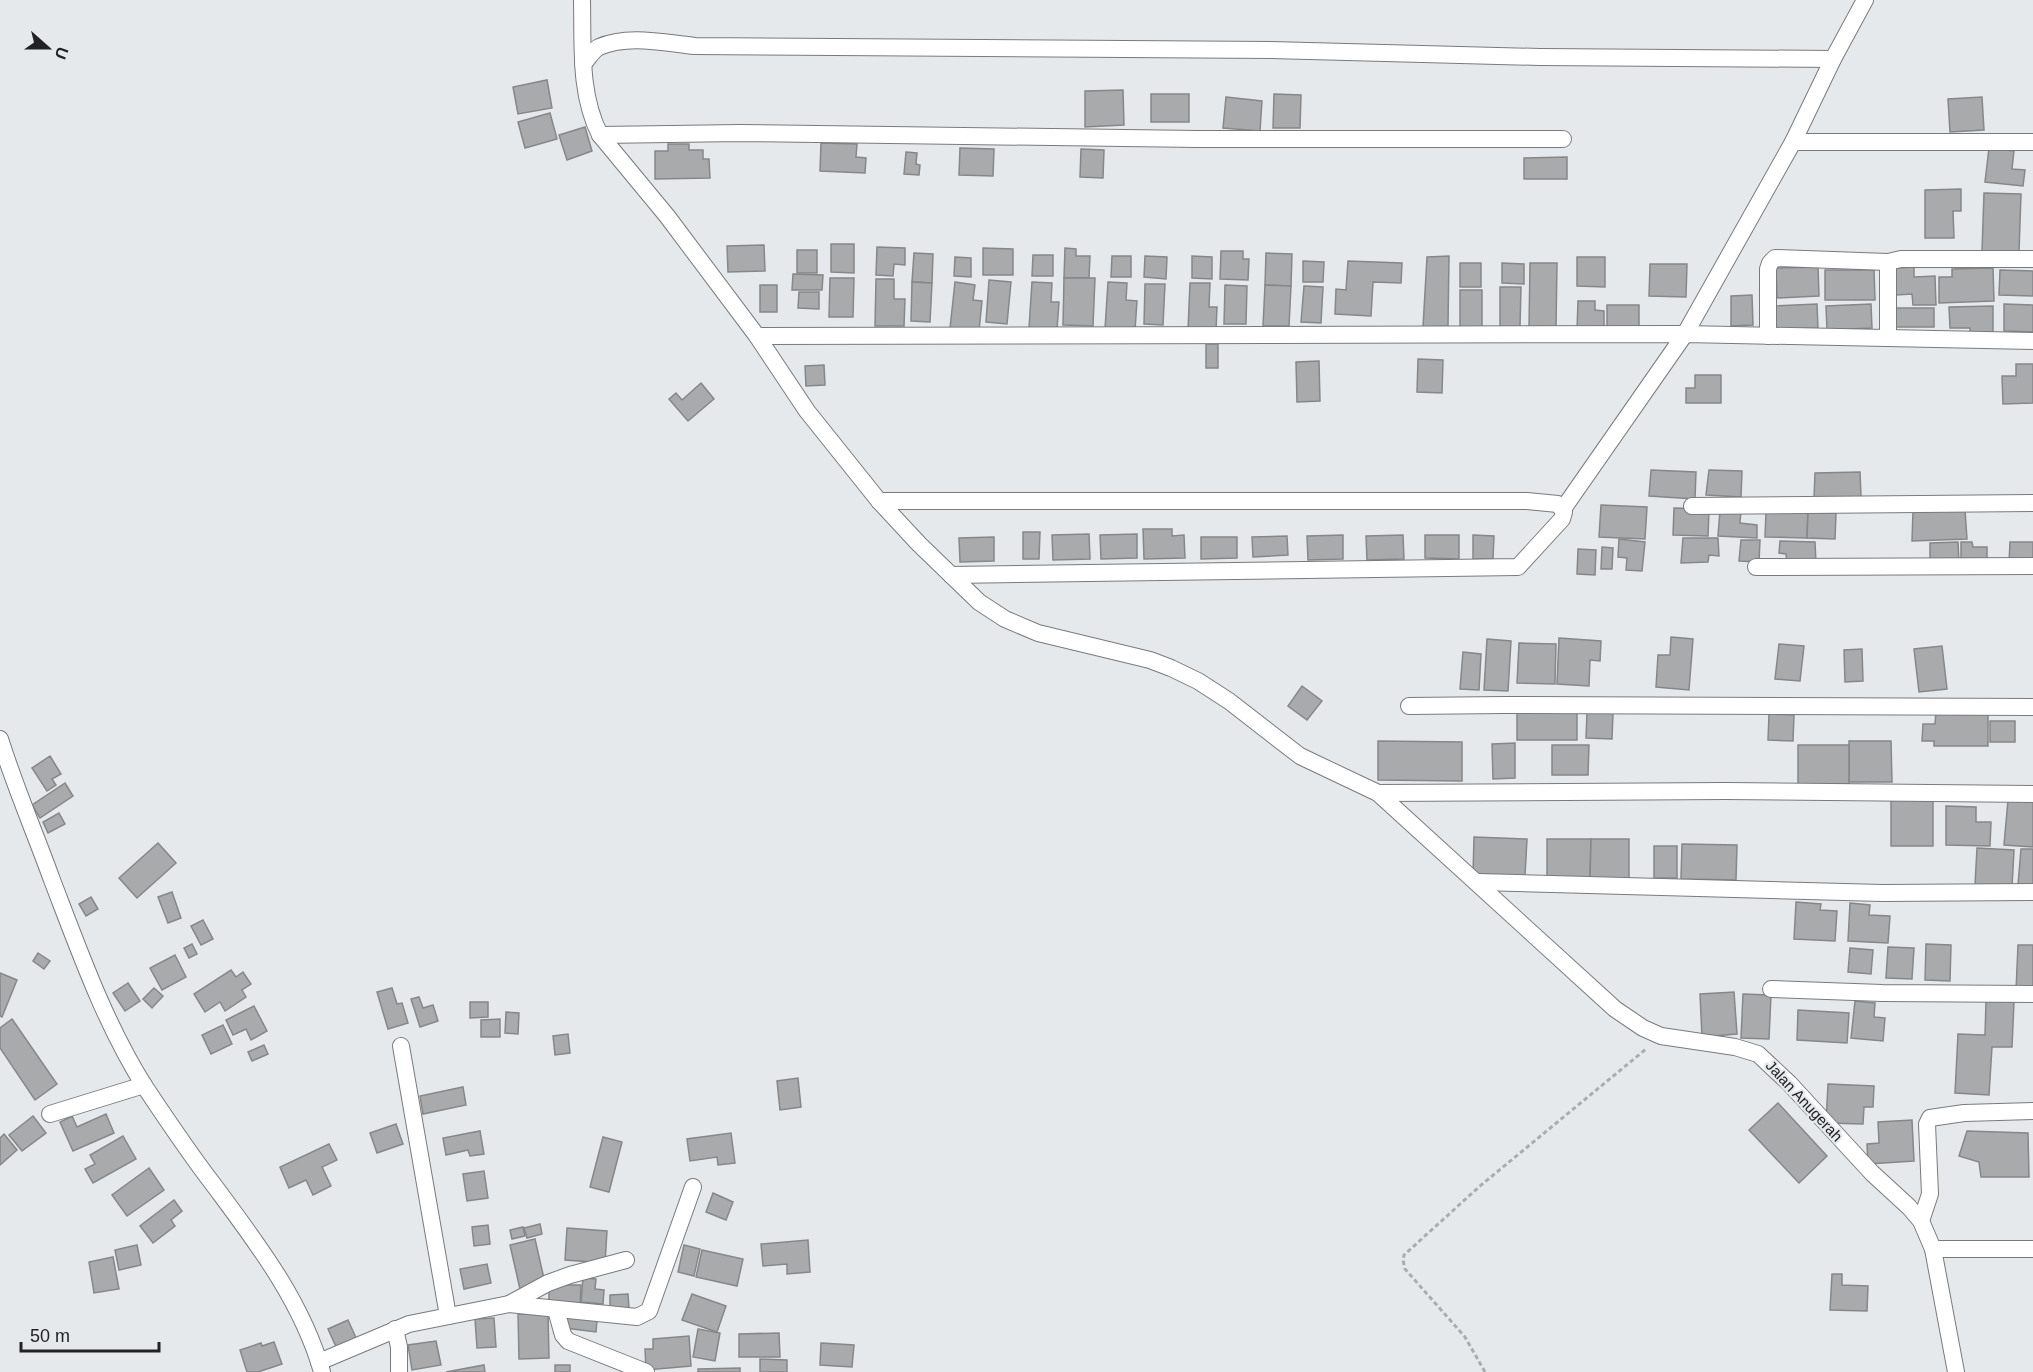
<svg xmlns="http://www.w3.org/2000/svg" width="2033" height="1372" font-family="Arial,sans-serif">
<rect width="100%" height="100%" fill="#e6e9eb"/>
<g fill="#a8aaac" stroke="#858789" stroke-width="1.5">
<polygon points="547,80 552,108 518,114 513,87"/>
<polygon points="1123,90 1124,125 1085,127 1085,91"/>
<rect x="1151" y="94" width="38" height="28"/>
<polygon points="1274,94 1301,95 1300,128 1273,128"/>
<polygon points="1226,97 1262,101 1260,131 1223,128"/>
<polygon points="1982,97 1984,130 1950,132 1948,99"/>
<polygon points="550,113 557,139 525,148 518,122"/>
<polygon points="585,127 592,151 567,160 559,135"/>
<polygon points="821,143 857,144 856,157 866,158 865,173 820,171"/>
<polygon points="668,144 689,144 689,150 703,150 703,159 709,159 710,178 655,179 655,151 668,151"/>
<polygon points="960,148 994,149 993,176 959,175"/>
<polygon points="1989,148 2014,151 2012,169 2025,170 2023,186 1985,182"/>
<polygon points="1081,149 1104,150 1103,178 1080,177"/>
<polygon points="906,152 917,153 916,164 920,165 919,175 904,174"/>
<polygon points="1567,157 1567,179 1524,179 1524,158"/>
<polygon points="1961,189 1961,211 1953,211 1954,238 1925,238 1925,190"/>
<polygon points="1984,193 2021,194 2019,252 1982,251"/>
<polygon points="831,244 854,244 854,273 831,272"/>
<polygon points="764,245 765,271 728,272 727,246"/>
<polygon points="877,247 905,248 905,265 894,264 893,276 876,275"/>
<polygon points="983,248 1013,249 1013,275 983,275"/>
<polygon points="1065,248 1076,249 1076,256 1090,256 1089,278 1064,278"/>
<rect x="797" y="250" width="20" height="23"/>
<polygon points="1221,251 1243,251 1243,259 1249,259 1248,280 1220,279"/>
<polygon points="914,253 933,254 932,283 912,282"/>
<polygon points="1266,253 1292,254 1291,286 1265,285"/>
<polygon points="1033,255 1053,255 1053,276 1032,276"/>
<polygon points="1112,256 1131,256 1131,277 1111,277"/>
<polygon points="1145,256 1167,257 1166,279 1144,277"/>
<polygon points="1192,256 1212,257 1212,279 1192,278"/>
<polygon points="1449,256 1448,326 1423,327 1427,257"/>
<polygon points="955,257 971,258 971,277 954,276"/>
<polygon points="1577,257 1605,257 1605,287 1577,286"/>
<polygon points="1303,261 1324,262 1323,282 1303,282"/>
<polygon points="1348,261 1402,263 1401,283 1373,282 1371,316 1335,314 1336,289 1346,290"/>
<rect x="1460" y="263" width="21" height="24"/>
<polygon points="1502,263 1524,264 1524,284 1502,283"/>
<polygon points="1530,263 1557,263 1556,328 1529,328"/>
<polygon points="1650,264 1687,264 1686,297 1649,296"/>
<polygon points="1818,267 1819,296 1777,298 1776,268"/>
<polygon points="1914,267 1914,277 1935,276 1936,305 1913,305 1912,294 1896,295 1895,268"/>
<polygon points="1993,268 1994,301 1939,303 1939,277 1952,277 1952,269"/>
<polygon points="1825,270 1874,270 1875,300 1825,300"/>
<polygon points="2000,270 2033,271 2033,296 1999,295"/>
<polygon points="793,274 823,275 822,290 792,290"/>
<polygon points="830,278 854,278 853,317 829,317"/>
<polygon points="1064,278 1095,278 1093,326 1063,325"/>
<polygon points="876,279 894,279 894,299 905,299 904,326 875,326"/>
<polygon points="989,280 1011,282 1007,324 986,322"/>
<polygon points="912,282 932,283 930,322 911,321"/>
<polygon points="955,282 975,285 973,300 982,301 979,331 950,328"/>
<polygon points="1032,282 1052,283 1051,302 1059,302 1057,329 1029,328"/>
<polygon points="1108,282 1127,283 1126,300 1137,301 1135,330 1105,329"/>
<polygon points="1190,283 1210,283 1209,307 1217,307 1216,331 1188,330"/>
<polygon points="1145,284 1165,284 1163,325 1144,324"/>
<rect x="760" y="285" width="17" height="27"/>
<polygon points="1225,285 1247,286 1246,324 1224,324"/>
<polygon points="1265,285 1291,286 1289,326 1263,326"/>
<polygon points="1304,286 1323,287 1321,323 1301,322"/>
<polygon points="1500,287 1521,287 1520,327 1500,327"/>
<rect x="1460" y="290" width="22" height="37"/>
<polygon points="799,292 819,292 819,309 798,308"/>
<polygon points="1752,295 1753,325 1731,326 1731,296"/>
<polygon points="1578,301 1595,301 1595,310 1604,311 1604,331 1577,331"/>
<polygon points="1817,304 1818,328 1776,329 1775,306"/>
<polygon points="1871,304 1872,328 1827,330 1826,306"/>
<polygon points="2004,304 2033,305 2033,332 2004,331"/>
<rect x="1607" y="305" width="32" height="26"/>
<polygon points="1993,306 1993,336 1970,336 1970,328 1950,328 1949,307"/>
<rect x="1895" y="308" width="39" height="19"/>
<rect x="1206" y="344" width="12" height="24"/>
<polygon points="1418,359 1443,360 1442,393 1417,392"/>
<polygon points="1319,361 1320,401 1297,402 1296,362"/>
<polygon points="2016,364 2033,364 2033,403 2003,404 2002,376 2016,376"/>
<polygon points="824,365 825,385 806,386 805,366"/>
<polygon points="1695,375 1721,375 1721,403 1686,403 1686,388 1695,388"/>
<polygon points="701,383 714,399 688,421 669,399 676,393 682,400"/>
<polygon points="1651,470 1696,472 1695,499 1649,496"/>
<polygon points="1709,470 1742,471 1741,497 1706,495"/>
<polygon points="1860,472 1861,497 1814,498 1815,473"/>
<polygon points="1601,505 1647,507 1645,539 1599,537"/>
<polygon points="1674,508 1709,509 1708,536 1673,535"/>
<polygon points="1720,510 1741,510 1740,523 1757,525 1757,538 1718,536"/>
<polygon points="1965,510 1967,539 1912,541 1913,511"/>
<polygon points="1766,512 1808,512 1807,538 1765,537"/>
<polygon points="1808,512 1836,513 1835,539 1807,538"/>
<polygon points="1143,529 1172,529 1172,536 1184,535 1185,558 1144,559"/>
<polygon points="1023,532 1040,532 1039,559 1023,559"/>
<polygon points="1089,534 1090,559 1053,560 1052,535"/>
<polygon points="1137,534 1137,558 1101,559 1100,535"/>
<polygon points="1343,535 1343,559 1308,560 1307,536"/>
<polygon points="1403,535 1404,559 1367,560 1366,536"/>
<polygon points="1425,535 1459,535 1459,559 1425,558"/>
<polygon points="1473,535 1494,536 1493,559 1473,559"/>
<polygon points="1287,536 1288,555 1253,557 1252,537"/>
<polygon points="994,537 994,561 960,562 959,538"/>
<polygon points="1201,537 1237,537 1237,558 1201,559"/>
<polygon points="1683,538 1718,538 1719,556 1709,555 1708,562 1681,563"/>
<polygon points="1619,539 1645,542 1642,571 1626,570 1627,558 1618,557"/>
<polygon points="1741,540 1760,540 1759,562 1739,561"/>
<polygon points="1780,541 1815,542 1816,563 1787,563 1786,554 1779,553"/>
<polygon points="1958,542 1959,563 1930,563 1930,543"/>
<polygon points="1961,542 1972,542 1973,547 1987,547 1987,562 1961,562"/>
<polygon points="2010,542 2033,542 2033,563 2009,563"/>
<polygon points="1602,547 1613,548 1612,569 1601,569"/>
<polygon points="1578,549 1596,550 1595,575 1577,574"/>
<polygon points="1671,637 1693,639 1689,690 1656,687 1658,655 1670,655"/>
<polygon points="1559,638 1601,641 1600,661 1590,660 1589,686 1557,684"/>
<polygon points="1487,639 1511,641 1508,691 1484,690"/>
<polygon points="1519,643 1556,644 1555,684 1517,683"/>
<polygon points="1779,644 1804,646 1800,681 1775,679"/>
<polygon points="1942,646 1947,689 1919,692 1914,649"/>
<polygon points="1862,649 1863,681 1845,682 1844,650"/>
<polygon points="1463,652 1481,654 1479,690 1460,689"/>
<polygon points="1302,686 1322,701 1307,720 1288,706"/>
<rect x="1517" y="710" width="60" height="30"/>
<polygon points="1936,711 1988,711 1988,746 1934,746 1934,741 1922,741 1923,724 1935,724"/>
<polygon points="1587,712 1613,713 1612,739 1586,738"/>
<polygon points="1769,714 1794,715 1793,741 1768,740"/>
<rect x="1990" y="721" width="25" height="21"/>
<polygon points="1378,741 1462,742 1462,781 1378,780"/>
<polygon points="1849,741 1891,741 1892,782 1849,782"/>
<polygon points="1515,743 1515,778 1493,779 1492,744"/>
<polygon points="1552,745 1589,745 1588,775 1552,775"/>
<rect x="1798" y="745" width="51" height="39"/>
<polygon points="50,756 61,774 52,779 56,785 47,791 32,768"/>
<polygon points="65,783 73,796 40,818 32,805"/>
<rect x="1891" y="800" width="42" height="46"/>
<polygon points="2008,800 2033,802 2033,847 2004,845"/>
<polygon points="1946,806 1976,807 1976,822 1991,822 1990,846 1946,845"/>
<polygon points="59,813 65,824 48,833 43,822"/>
<polygon points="1474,837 1527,839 1525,876 1473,874"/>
<polygon points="1547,839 1591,839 1590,878 1547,878"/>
<polygon points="1591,839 1629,839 1629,878 1590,878"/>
<polygon points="158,843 176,863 137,898 119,878"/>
<polygon points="1682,844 1737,845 1736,880 1681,879"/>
<rect x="1654" y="846" width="23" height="32"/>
<polygon points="1977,848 2014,850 2012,887 1975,885"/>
<polygon points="2021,849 2033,849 2033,886 2018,885"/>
<polygon points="172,892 181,918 168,923 158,897"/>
<polygon points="91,897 98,909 86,916 79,904"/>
<polygon points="1796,902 1821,904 1820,910 1837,911 1835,941 1794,939"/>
<polygon points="1850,903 1870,905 1869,915 1890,916 1888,943 1848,941"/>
<polygon points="203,920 213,939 201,945 191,926"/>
<polygon points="192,944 197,954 189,958 184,948"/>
<polygon points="1926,944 1951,945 1950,981 1925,980"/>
<polygon points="2018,945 2033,945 2033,991 2016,991"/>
<polygon points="1888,947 1914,948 1912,979 1886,978"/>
<polygon points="1850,948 1873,950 1871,974 1848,972"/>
<polygon points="38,953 50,961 44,969 33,961"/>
<polygon points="175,955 186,977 162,990 150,968"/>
<polygon points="231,970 236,977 243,972 251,984 242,990 246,997 225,1011 220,1002 205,1012 194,994"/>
<polygon points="0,973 17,980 2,1017 0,1016"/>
<polygon points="128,983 140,1001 125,1011 113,993"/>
<polygon points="154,988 163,996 152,1008 143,999"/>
<polygon points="392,988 397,1004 402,1003 408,1023 388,1029 377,992"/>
<polygon points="1734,992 1737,1034 1702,1037 1700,994"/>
<polygon points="1743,994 1771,995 1769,1039 1741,1038"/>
<polygon points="419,997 423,1008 433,1005 438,1021 420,1027 411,999"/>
<polygon points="1855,1001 1875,1003 1874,1017 1885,1018 1883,1041 1851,1038"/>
<polygon points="1986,1001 2014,1002 2012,1047 1992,1047 1989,1095 1955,1093 1958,1034 1985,1035"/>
<polygon points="470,1002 488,1002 488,1017 470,1018"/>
<polygon points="254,1006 267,1031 251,1040 246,1029 233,1035 226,1020"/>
<polygon points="1798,1010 1849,1013 1847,1043 1797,1040"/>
<polygon points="506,1012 519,1013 518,1034 505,1033"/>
<polygon points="12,1019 57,1084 35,1100 0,1048 0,1028"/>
<polygon points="500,1019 500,1037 481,1037 481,1020"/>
<polygon points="223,1025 232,1044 211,1054 202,1035"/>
<polygon points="568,1034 570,1053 555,1055 553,1036"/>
<polygon points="264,1045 268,1054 252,1061 248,1052"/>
<polygon points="798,1078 801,1107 780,1110 777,1081"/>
<polygon points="1828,1084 1874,1086 1873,1107 1864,1107 1863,1124 1826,1123"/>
<polygon points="463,1087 466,1105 423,1114 420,1096"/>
<polygon points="1778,1103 1827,1156 1799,1183 1749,1130"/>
<polygon points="106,1114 114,1133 73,1151 60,1122 72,1116 77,1127"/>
<polygon points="33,1116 46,1133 22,1151 9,1135"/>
<polygon points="1912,1120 1914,1161 1868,1164 1867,1144 1879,1143 1878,1122"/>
<polygon points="396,1124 403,1144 377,1153 370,1133"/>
<polygon points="480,1131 484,1154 470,1156 468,1150 446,1155 443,1138"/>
<polygon points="1967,1131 2028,1133 2029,1177 1981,1177 1979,1162 1959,1156"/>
<polygon points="731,1133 735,1163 718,1165 717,1157 690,1161 687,1139"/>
<polygon points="4,1134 17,1150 0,1165 0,1138"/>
<polygon points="123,1136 136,1159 93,1183 85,1169 95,1164 90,1155"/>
<polygon points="603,1137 622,1142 609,1192 590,1187"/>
<polygon points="329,1144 337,1160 322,1167 331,1186 313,1195 306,1180 289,1188 280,1167"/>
<polygon points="149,1168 164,1190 127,1216 112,1195"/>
<polygon points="484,1171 488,1198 467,1201 463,1174"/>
<polygon points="713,1193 733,1202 726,1220 706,1212"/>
<polygon points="174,1200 182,1211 171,1220 175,1226 153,1243 140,1226"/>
<polygon points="540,1224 542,1234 527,1238 524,1228"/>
<polygon points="488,1225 490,1244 474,1246 472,1227"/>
<polygon points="523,1227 525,1236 512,1239 510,1230"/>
<polygon points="567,1228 607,1231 605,1263 565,1260"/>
<polygon points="535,1239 545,1283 520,1289 510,1245"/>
<polygon points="808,1240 810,1272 787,1274 787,1264 763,1266 761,1244"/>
<polygon points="137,1245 141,1265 119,1270 115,1250"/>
<polygon points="684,1245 700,1249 694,1276 678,1272"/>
<polygon points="702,1250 743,1259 737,1286 696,1277"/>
<polygon points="113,1257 119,1289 94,1293 89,1262"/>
<polygon points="487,1264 491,1283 464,1289 460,1269"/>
<polygon points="1832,1274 1842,1274 1842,1285 1868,1286 1867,1311 1830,1310"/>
<polygon points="583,1278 596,1279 595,1289 604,1290 603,1304 581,1302"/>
<polygon points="549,1285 581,1285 580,1308 549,1308"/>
<polygon points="628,1294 629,1308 610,1309 610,1295"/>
<polygon points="692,1294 726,1306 717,1332 682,1320"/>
<polygon points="518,1314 548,1314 549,1358 519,1359"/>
<polygon points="567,1315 597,1320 596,1332 565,1328"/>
<polygon points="494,1318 496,1347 477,1348 475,1319"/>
<polygon points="348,1320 357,1340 337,1349 328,1329"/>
<polygon points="698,1329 720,1333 715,1361 693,1357"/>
<polygon points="779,1333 780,1357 739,1357 739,1334"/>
<polygon points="689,1336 691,1366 646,1370 645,1349 653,1349 653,1339"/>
<polygon points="436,1341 441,1365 412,1370 408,1345"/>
<polygon points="274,1342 282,1364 258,1372 247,1372 240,1350 261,1343 262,1346"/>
<polygon points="821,1343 854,1345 852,1367 820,1365"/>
<polygon points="760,1359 787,1360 787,1372 760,1372"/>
<polygon points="484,1365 485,1372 446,1372"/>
<rect x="555" y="1365" width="15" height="7"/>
<polygon points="740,1368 740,1372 698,1372 698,1369"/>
</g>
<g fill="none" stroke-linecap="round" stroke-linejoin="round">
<g stroke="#787a7c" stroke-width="18">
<g id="street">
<path d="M582 0C583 46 579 94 600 135L667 216 757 336 807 411 879 501 919 544 979 602 1005 619 1038 633 1150 660 1171 668 1198 681 1229 701 1300 756 1378 793 1725 791 2033 794"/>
<path d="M583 64C588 59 593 50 599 47 628 34 665 43 695 46L1271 50 1540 57 1833 59"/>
<polyline points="600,135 740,133 1197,139 1563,139"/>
<polyline points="1793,142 2033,142"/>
<polyline points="757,336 1685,334 2033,341"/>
<polyline points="1768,336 1768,269 1770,263 1775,258 1888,262"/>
<polyline points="1888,338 1888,262 1901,259 2033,259"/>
<polyline points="879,501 1527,501 1558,504 1564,512 1562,519 1518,567 951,575"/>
<polyline points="1692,506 2033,503"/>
<polyline points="1563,509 1685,334 1793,142 1833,59 1865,0"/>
<polyline points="1756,567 2033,566"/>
<polyline points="1409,706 1505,705 2033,707"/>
<path d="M0 739C15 787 35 833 52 880 79 950 105 1024 145 1087 167 1120 189 1153 213 1184 256 1242 302 1301 322 1372"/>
<polyline points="1378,793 1615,1009 1643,1028 1661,1036 1735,1047 1758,1054 1789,1083 1872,1173 1909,1207 1921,1221 1933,1249 1956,1372"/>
<polyline points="1477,882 1882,893 2033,892"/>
<polyline points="1771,989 1882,993 2033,994"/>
<polyline points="401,1046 448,1316"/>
<polyline points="50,1114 144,1085"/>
<polyline points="1921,1221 1930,1194 1927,1124 1930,1118 1964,1113 2033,1111"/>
<polyline points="1933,1249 2033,1249"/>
<polyline points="509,1304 637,1317 649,1311 693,1187"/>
<polyline points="556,1310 563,1335 568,1341 646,1372"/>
<polyline points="395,1329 399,1347 399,1372"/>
<polyline points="319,1362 409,1324 509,1304 548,1283 570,1275 626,1260"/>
</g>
</g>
<polyline stroke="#aaadae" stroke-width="3" stroke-dasharray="4.5 3" stroke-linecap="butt" points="1485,1372 1465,1337 1405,1269 1403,1260 1404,1255 1480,1186 1646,1049"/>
<use href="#street" stroke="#fff" stroke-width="16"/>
</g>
<g text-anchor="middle" stroke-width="4.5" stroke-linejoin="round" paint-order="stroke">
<g font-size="15" fill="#212223" stroke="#e6e9eb">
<text transform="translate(1804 1101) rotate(47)" y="5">Jalan Anugerah</text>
</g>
</g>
<g transform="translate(48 48) rotate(111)" stroke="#e6e9eb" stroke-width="4.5" paint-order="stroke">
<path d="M0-4.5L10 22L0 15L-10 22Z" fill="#212223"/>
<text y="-9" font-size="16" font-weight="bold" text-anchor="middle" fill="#212223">U</text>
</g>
<path d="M21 1342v9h138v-9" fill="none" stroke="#212223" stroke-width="3"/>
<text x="30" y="1342" font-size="18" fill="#212223" stroke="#e6e9eb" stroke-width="4.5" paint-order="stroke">50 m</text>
</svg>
